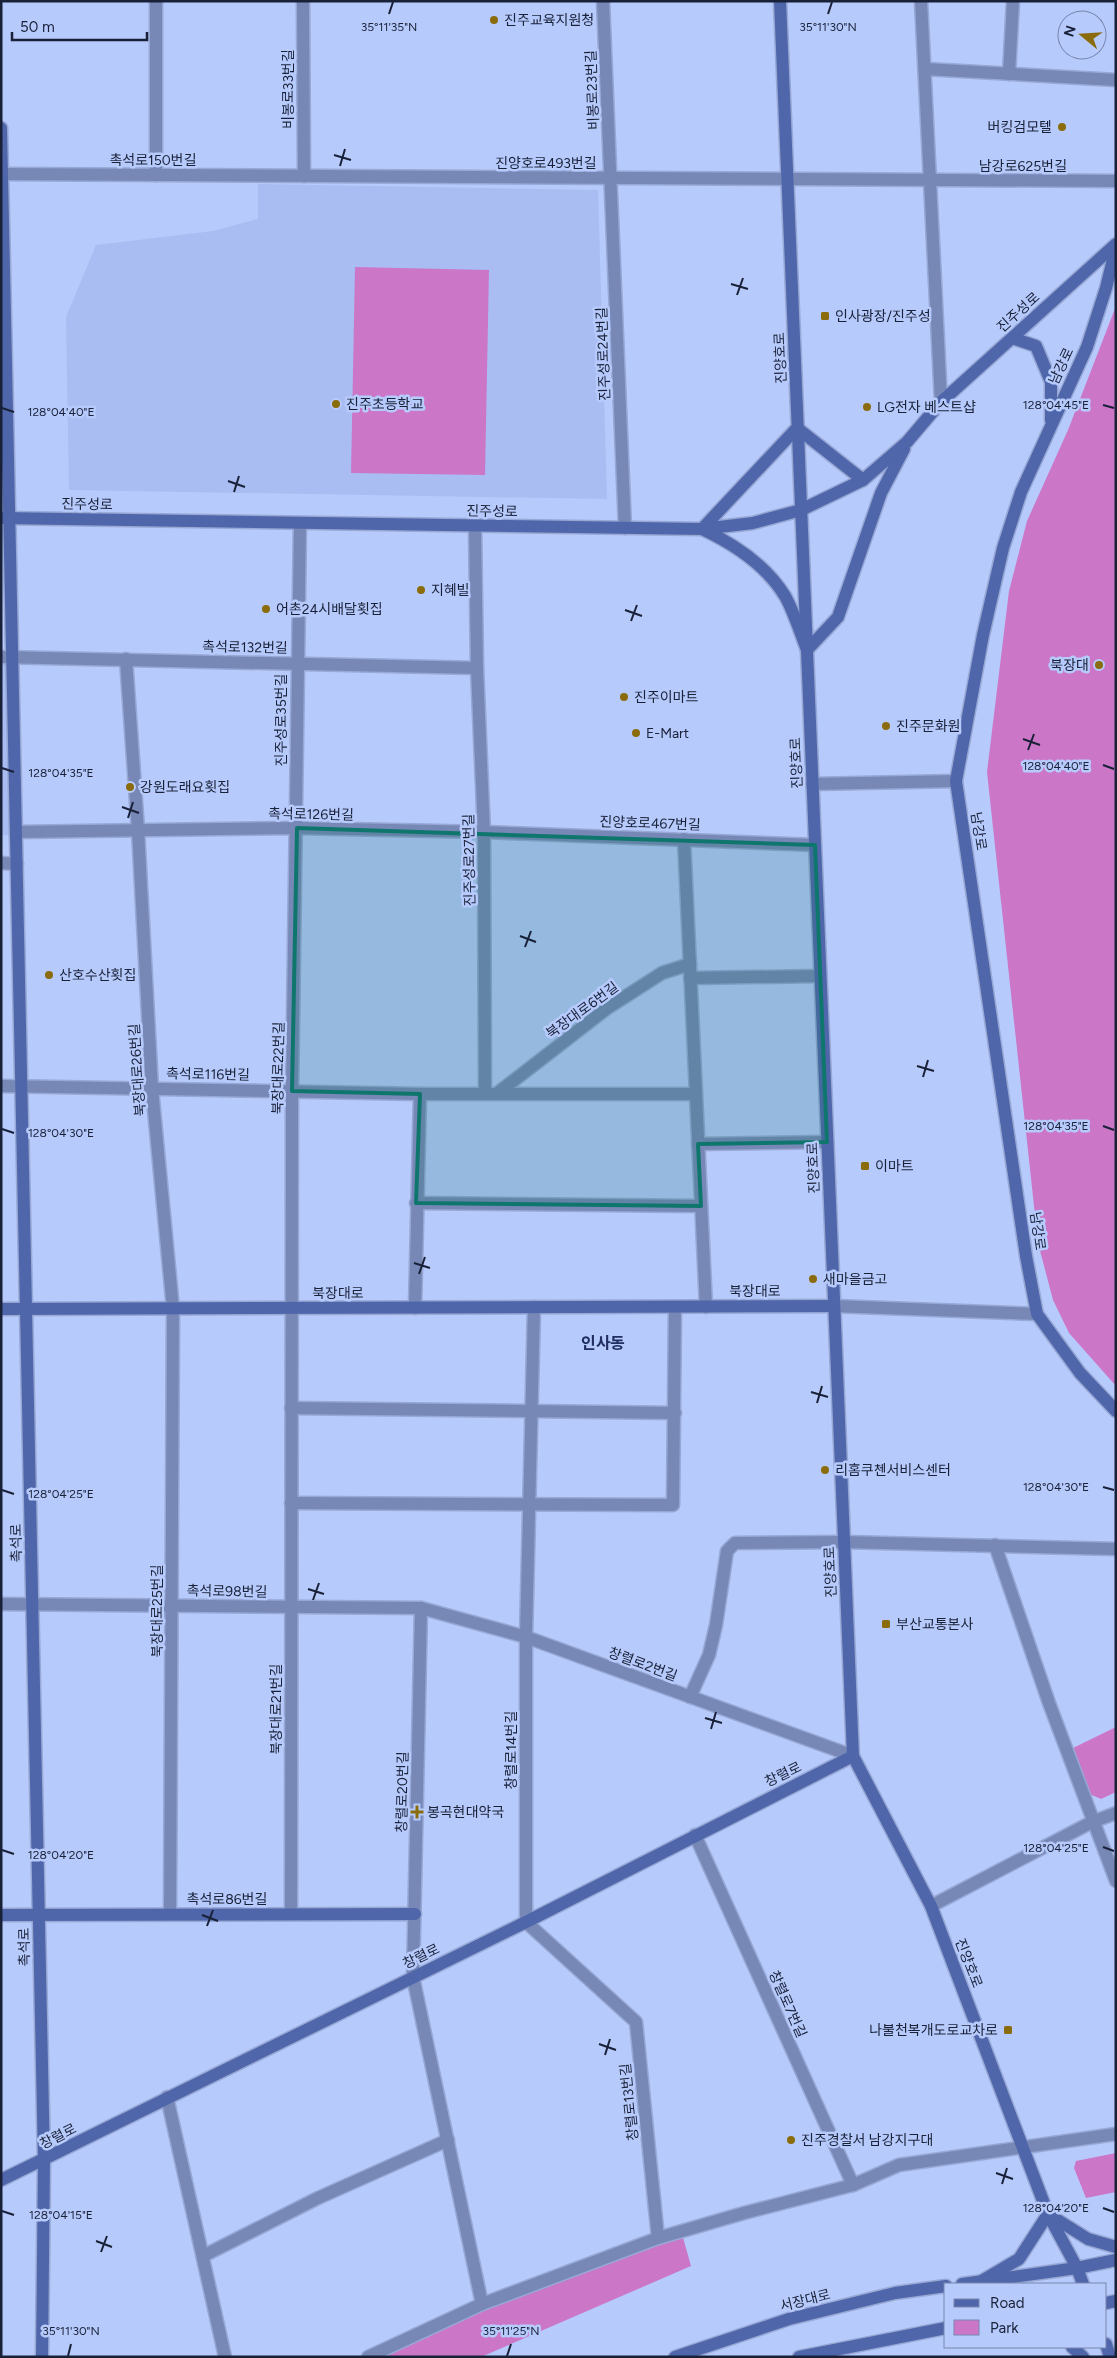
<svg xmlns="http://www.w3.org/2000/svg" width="1117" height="2358" font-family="Figtree,'Noto Sans KR',sans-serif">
<rect width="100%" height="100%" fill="#b7cafc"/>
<g fill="#a9bdf3">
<polygon points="258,184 598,190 607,499 69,490 66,317 96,245 213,231 258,219"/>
<polygon points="1,653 7,659 11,835 1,835"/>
</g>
<g fill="#cc76c8">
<polygon points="355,267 489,270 485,475 351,473"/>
<polygon points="1116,306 1116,1386 1069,1333 1053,1300 1038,1243 987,772 1009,591 1027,521 1068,430"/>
<polygon points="1116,1727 1116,1792 1101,1799 1087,1793 1071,1749"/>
<polygon points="1116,2153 1116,2192 1086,2198 1074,2168 1076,2161"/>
<polygon points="680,2227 691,2266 481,2357 370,2357"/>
</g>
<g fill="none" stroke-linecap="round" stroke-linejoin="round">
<g stroke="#97a8d5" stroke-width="15">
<g id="street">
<polyline points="156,1 156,175"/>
<polyline points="303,1 304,176"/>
<polyline points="603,1 625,528"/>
<polyline points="921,1 941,402"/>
<polyline points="925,69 1116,80"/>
<polyline points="1009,74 1013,1"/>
<polyline points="1,174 1116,181"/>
<polyline points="475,526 477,668 484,832 485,1093"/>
<polyline points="1,657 477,668"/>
<polyline points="126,659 138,830 152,1089 173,1309 170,1914"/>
<polyline points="812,784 956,781"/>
<polyline points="16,832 297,828 484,832 815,845"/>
<polyline points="684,839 706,1307"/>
<polyline points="1,863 17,864"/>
<polyline points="690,978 820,976"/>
<polyline points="1,1086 420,1094 696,1094"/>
<polyline points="499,1092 606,1009 662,973 690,964"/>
<polyline points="698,1144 827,1142"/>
<polyline points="416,1203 701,1206"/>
<polyline points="834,1306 1037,1314"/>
<polyline points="534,1307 526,1637 526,1922 636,2022 658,2238"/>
<polyline points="415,1308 420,1094"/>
<polyline points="291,1408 675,1413"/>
<polyline points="291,1503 673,1505 675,1307"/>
<polyline points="995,1545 1049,1703 1116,1881"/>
<polyline points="1,1604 421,1608 526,1637 853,1756"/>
<polyline points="421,1608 413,1977 482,2304"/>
<polyline points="690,1697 709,1655 716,1625 727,1551 735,1543 844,1542 1116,1549"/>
<polyline points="695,1835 853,2185"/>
<polyline points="931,1906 1092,1822 1116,1813"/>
<polyline points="291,1914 292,1091 300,523"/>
<polyline points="167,2097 225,2357"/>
<polyline points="203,2256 318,2198 448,2140"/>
<polyline points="368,2357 482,2304 658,2238 744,2213 853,2185 899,2165 1116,2134"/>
</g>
</g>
<g stroke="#97a8d5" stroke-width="15">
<g id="secondary">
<polyline points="780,1 853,1756 931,1906 1048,2214 1077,2268 1083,2284"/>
<polyline points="1,128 44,2160 42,2357"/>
<polyline points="1116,247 1106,288 1087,347 1021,492 1003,548 983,635 956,781 1026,1256 1037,1314 1080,1373 1116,1411"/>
<polyline points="1012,338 1036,346 1051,382 1051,420"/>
<path d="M863 480 797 428 702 529C734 544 766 565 785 596 794 612 800 632 807 650L838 617 881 493 904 449"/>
<polyline points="1,518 702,529 753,523 801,510 863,480 907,442 941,402 1116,244"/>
<polyline points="1,1309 834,1306"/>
<polyline points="1,1915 415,1914"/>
<polyline points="1,2180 526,1922 853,1756"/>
<polyline points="980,2282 1019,2259 1048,2214 1088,2239 1116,2247"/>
<polyline points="962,2284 1077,2268 1116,2260"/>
<polyline points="1106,2303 1116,2301"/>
<polyline points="1106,2344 1110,2357"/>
<polyline points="1072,2347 1083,2357"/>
<polyline points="675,2357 789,2319 895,2293 946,2286"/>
<polyline points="799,2357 946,2328"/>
</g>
</g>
<use href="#street" stroke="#7788b6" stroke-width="12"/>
<use href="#secondary" stroke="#5066aa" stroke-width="12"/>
</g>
<path fill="#0f766e" fill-opacity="0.2" stroke="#0f766e" stroke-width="4" stroke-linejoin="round" d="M297 828 815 845 827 1142 698 1144 701 1206 416 1203 420 1094 292 1091Z"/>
<path fill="none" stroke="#192138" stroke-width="2" d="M389 14 393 2M828 14 832 2M334 155 351 160M340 166 345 149M731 284 748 289M737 295 743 278M1103 405 1114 408M2 408 14 412M228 481 245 487M234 492 239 476M625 610 642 616M631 621 637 605M1023 739 1040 745M1028 750 1034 734M1103 765 1114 769M2 768 14 772M122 807 139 813M128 818 133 802M520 936 536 942M525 947 531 931M917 1066 934 1071M923 1077 928 1060M1103 1126 1114 1130M2 1129 14 1133M414 1263 430 1268M419 1274 425 1257M811 1392 828 1397M817 1403 822 1386M1103 1487 1114 1490M2 1490 14 1494M308 1589 324 1594M313 1600 319 1583M705 1718 722 1723M711 1729 716 1712M1103 1847 1114 1851M2 1850 14 1854M202 1915 218 1921M207 1926 213 1910M599 2044 616 2050M605 2055 610 2039M996 2173 1013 2179M1002 2184 1007 2168M1103 2208 1114 2212M2 2211 14 2215M96 2241 112 2247M101 2252 107 2236M68 2356 71 2344M507 2356 511 2344"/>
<g fill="#8a6c0c" stroke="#b7cafc" stroke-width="2">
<circle cx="494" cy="20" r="5"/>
<circle cx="1062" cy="127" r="5"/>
<rect x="820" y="311" width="10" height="10" rx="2.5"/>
<circle cx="336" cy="404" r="5"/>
<circle cx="867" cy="407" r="5"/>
<circle cx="421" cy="590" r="5"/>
<circle cx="266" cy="609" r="5"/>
<circle cx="1099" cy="665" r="5"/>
<circle cx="624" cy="697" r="5"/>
<circle cx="886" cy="726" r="5"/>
<circle cx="636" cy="733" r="5"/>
<circle cx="130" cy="787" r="5"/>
<circle cx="49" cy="975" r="5"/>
<rect x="860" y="1161" width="10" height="10" rx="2.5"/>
<circle cx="813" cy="1279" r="5"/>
<circle cx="825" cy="1470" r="5"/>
<rect x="881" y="1619" width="10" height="10" rx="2.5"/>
<path d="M414.5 1804.5h5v5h5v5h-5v5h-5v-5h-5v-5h5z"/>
<rect x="1003" y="2025" width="10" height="10" rx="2.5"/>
<circle cx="791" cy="2140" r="5"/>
</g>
<g text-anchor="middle" stroke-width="5" stroke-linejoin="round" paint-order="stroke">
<g font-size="14" fill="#192138" stroke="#b7cafc" text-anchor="start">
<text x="504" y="25">진주교육지원청</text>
<text x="1052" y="132" text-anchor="end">버킹검모텔</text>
<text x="835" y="321">인사광장/진주성</text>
<text x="346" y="409">진주초등학교</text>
<text x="877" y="412">LG전자 베스트샵</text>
<text x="431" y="595">지혜빌</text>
<text x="276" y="614">어촌24시배달횟집</text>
<text x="1089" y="670" text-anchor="end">북장대</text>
<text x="634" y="702">진주이마트</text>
<text x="896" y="731">진주문화원</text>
<text x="646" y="738">E-Mart</text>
<text x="140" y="792">강원도래요횟집</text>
<text x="59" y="980">산호수산횟집</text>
<text x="875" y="1171">이마트</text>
<text x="823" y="1284">새마을금고</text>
<text x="835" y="1475">리홈쿠첸서비스센터</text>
<text x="896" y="1629">부산교통본사</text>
<text x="427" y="1817">봉곡현대약국</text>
<text x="998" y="2035" text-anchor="end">나불천복개도로교차로</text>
<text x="801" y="2145">진주경찰서 남강지구대</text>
</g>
<g font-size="14" fill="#192138" stroke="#b7cafc">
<text transform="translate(288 89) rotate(-90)" y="5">비봉로33번길</text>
<text transform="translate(592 90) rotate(-92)" y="5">비봉로23번길</text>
<text x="153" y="165">촉석로150번길</text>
<text x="546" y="168">진양호로493번길</text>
<text x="1023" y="171">남강로625번길</text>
<text transform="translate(1018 312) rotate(-42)" y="5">진주성로</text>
<text transform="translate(603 354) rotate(-92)" y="5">진주성로24번길</text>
<text transform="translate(780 358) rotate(-92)" y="5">진양호로</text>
<text transform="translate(1061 366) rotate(-65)" y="5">남강로</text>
<text transform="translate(87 504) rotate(1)" y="5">진주성로</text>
<text transform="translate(492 511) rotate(1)" y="5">진주성로</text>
<text transform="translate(245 647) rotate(1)" y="5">촉석로132번길</text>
<text transform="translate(281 720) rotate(-90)" y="5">진주성로35번길</text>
<text transform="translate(796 763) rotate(-92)" y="5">진양호로</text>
<text transform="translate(311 814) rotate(1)" y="5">촉석로126번길</text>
<text transform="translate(650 823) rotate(2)" y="5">진양호로467번길</text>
<text transform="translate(979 831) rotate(81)" y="5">남강로</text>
<text transform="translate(469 860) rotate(-91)" y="5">진주성로27번길</text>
<text transform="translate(582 1010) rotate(-36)" y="5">북장대로6번길</text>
<text transform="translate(278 1068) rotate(-89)" y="5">북장대로22번길</text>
<text transform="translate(137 1070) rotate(-94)" y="5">북장대로26번길</text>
<text transform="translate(208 1074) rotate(1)" y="5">촉석로116번길</text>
<text transform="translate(813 1168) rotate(-92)" y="5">진양호로</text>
<text transform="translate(1038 1231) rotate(82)" y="5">남강로</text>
<text x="755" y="1296">북장대로</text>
<text x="338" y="1298">북장대로</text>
<text transform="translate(16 1543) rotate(-91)" y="5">촉석로</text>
<text transform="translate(830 1572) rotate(-92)" y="5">진양호로</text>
<text transform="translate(227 1591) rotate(1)" y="5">촉석로98번길</text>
<text transform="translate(157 1611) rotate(-90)" y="5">북장대로25번길</text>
<text transform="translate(643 1664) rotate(20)" y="5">창렬로2번길</text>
<text transform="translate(276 1709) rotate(-90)" y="5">북장대로21번길</text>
<text transform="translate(511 1750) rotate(-90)" y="5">창렬로14번길</text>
<text transform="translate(783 1774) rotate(-26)" y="5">창렬로</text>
<text transform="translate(402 1792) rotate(-89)" y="5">창렬로20번길</text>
<text x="227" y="1904">촉석로86번길</text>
<text transform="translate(24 1947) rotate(-91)" y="5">촉석로</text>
<text transform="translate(421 1956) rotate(-26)" y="5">창렬로</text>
<text transform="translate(969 1963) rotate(69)" y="5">진양호로</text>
<text transform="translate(788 2004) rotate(66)" y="5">창렬로7번길</text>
<text transform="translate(629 2102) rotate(-96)" y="5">창렬로13번길</text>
<text transform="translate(58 2136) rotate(-27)" y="5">창렬로</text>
<text transform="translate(805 2300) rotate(-14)" y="5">서장대로</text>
</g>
<g font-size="16" font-weight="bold" fill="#202e61" stroke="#b7cafc">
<text x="603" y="1349">인사동</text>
</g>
</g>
<g font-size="12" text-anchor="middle" fill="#192138" stroke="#b7cafc" stroke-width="5" stroke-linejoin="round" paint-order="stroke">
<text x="389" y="31">35°11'35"N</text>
<text x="828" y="31">35°11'30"N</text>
<text x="1056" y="409">128°04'45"E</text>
<text x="61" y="416">128°04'40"E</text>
<text x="1056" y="770">128°04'40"E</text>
<text x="61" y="777">128°04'35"E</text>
<text x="1056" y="1130">128°04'35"E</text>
<text x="61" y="1137">128°04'30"E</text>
<text x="1056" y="1491">128°04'30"E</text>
<text x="61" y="1498">128°04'25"E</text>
<text x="1056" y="1852">128°04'25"E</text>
<text x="61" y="1859">128°04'20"E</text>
<text x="1056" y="2212">128°04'20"E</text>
<text x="61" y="2219">128°04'15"E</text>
<text x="71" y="2335">35°11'30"N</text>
<text x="511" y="2335">35°11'25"N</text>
</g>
<rect width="1117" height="2358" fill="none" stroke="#192138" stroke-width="5"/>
<rect x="944" y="2283" width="162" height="65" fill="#b7cafc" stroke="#7886ae"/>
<rect x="954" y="2299" width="25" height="8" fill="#5066aa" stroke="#7886ae"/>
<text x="990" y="2308" font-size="15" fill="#192138">Road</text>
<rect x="954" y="2320" width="25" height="15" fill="#cc76c8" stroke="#7886ae"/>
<text x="990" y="2333" font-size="15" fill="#192138">Park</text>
<g transform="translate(1082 35) rotate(288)"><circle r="24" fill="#b7cafc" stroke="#7886ae"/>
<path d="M0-4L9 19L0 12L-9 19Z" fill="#8a6c0c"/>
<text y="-8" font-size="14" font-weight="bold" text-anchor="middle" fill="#192138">N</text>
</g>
<path d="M12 32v8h135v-8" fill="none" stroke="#192138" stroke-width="2.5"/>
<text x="20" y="32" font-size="15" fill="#192138" stroke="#b7cafc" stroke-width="4" paint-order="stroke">50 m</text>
</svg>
